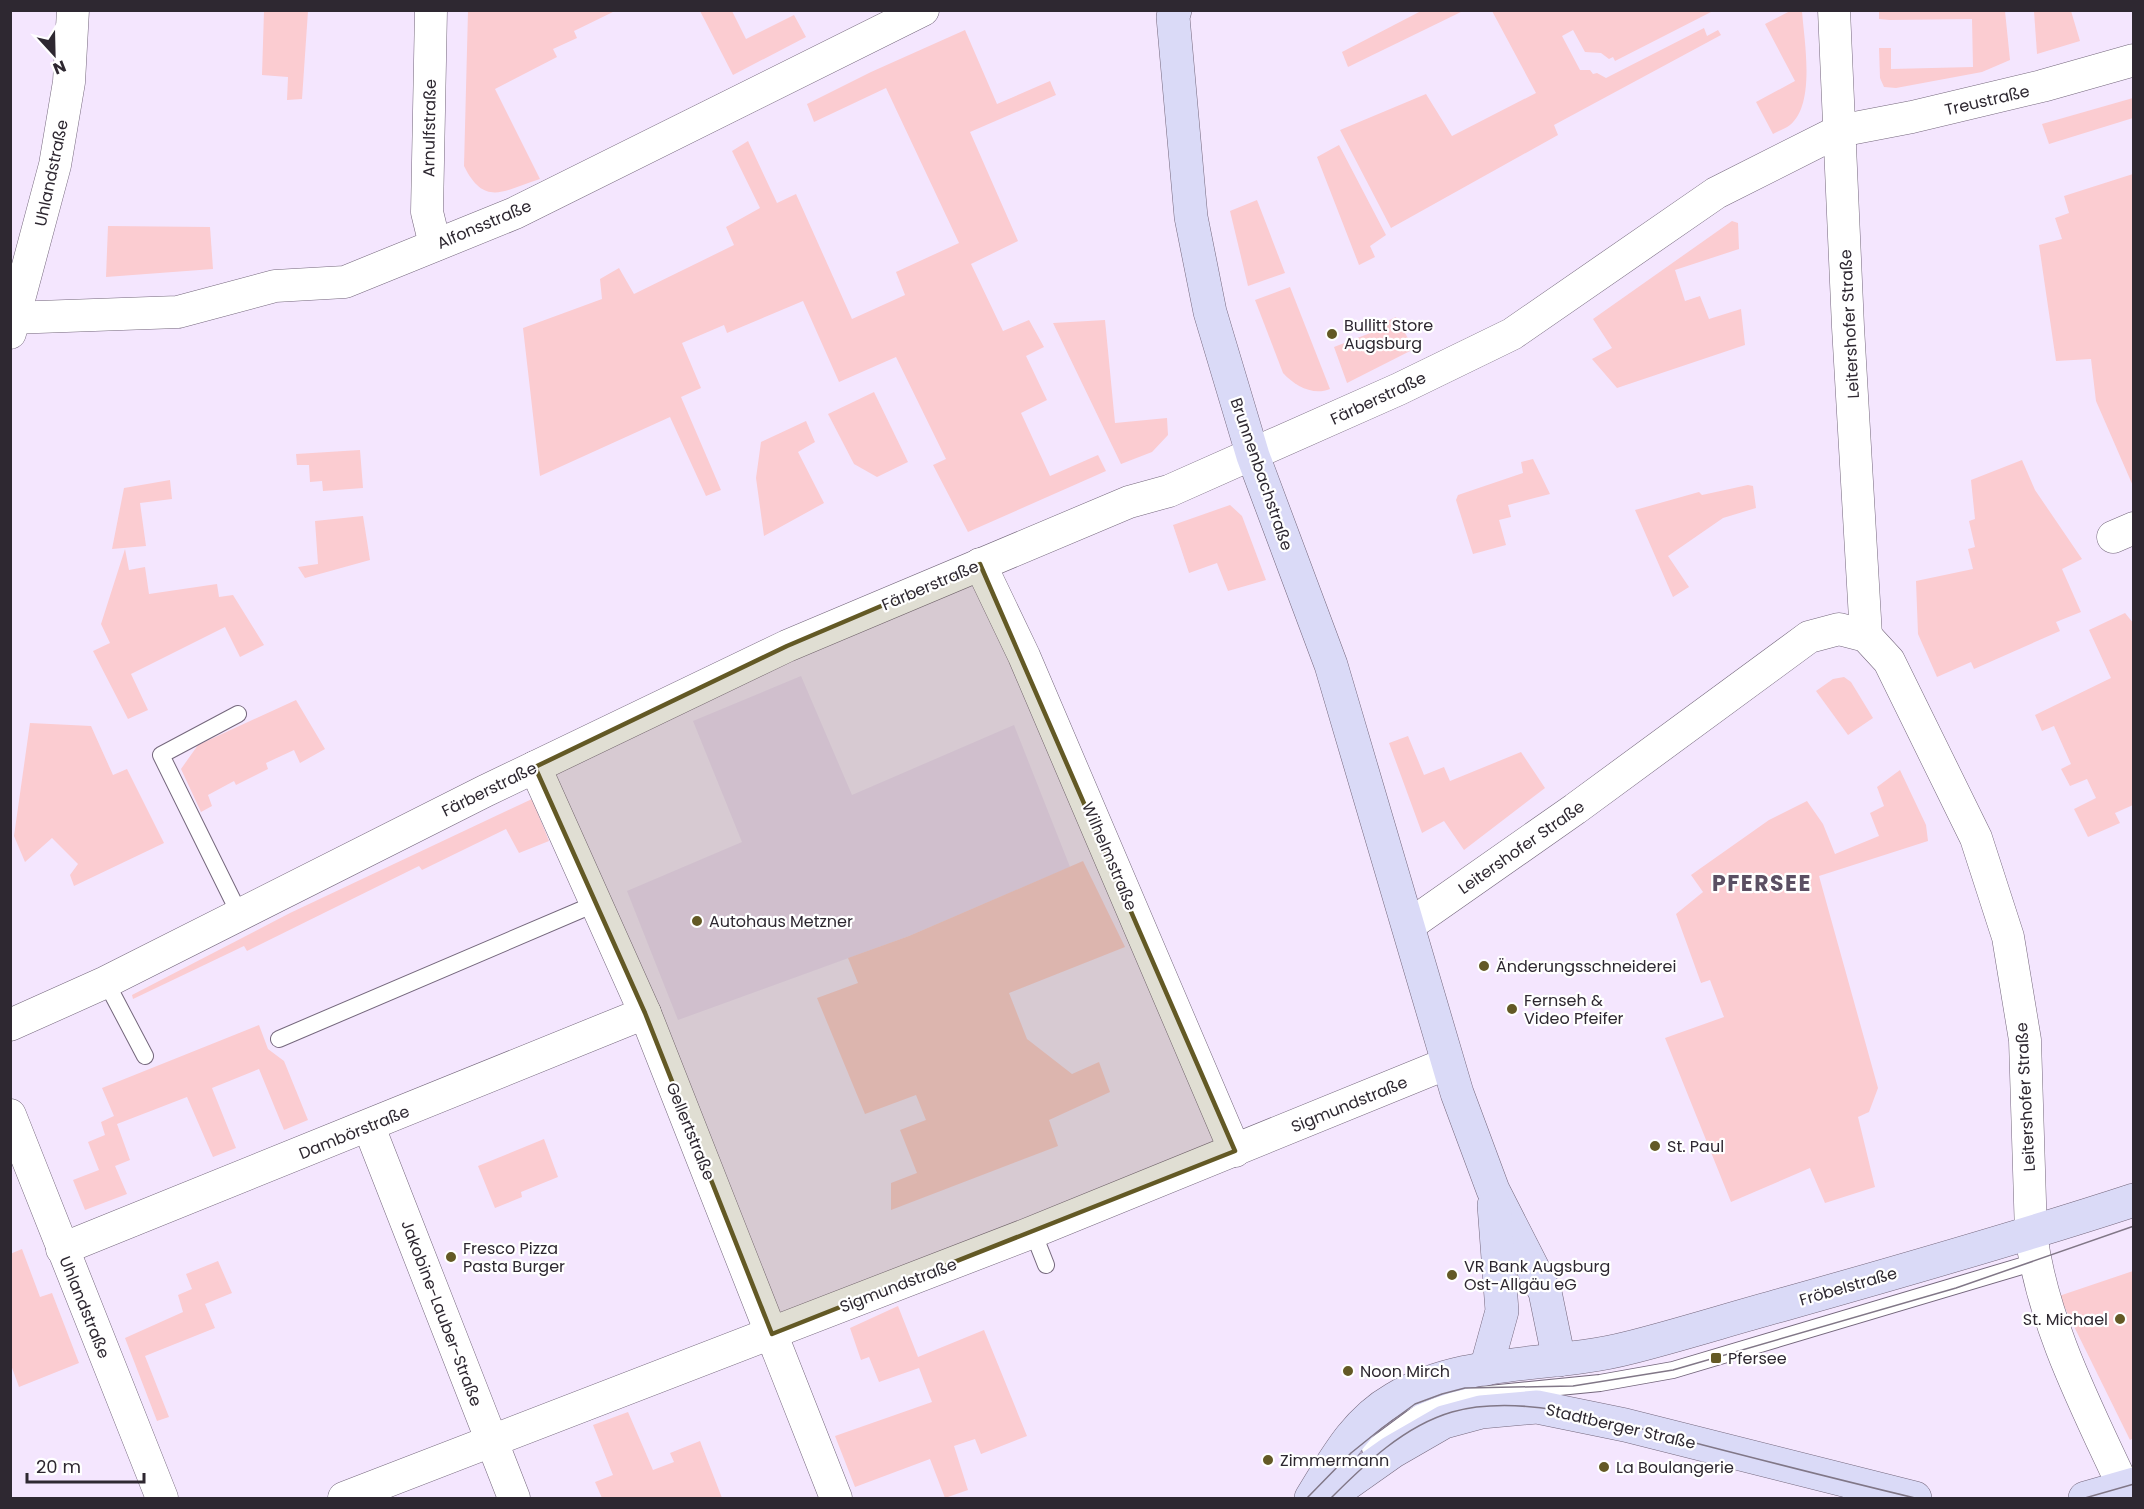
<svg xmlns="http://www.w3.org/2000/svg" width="2144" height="1509" font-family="Poppins,sans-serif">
<rect width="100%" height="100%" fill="#f4e6fe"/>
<polygon fill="#ebd9f8" points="801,676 852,795 1014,725 1070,867 909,936 678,1020 627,891 742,842 693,721"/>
<g fill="#fbccd1">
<path d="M1792 10 1802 11C1804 40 1816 104 1790 125 1785 129 1778 131 1773 134L1756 102 1795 81 1765 24Z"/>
<polygon points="264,11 308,11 302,99 287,100 288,77 262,75"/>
<path d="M468 11H615L574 31 577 38 553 49 557 57 495 89 540 179C504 190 485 208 464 166Z"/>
<polygon points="700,11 732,11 746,39 794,15 806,37 733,75"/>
<polygon points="1421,11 1463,11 1348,67 1342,52"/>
<polygon points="1492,11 1713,11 1615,61 1613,57 1609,59 1601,53 1585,52 1573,30 1562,36 1580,70 1590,70 1593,74 1597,73 1606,78 1704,28 1707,36 1718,30 1721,35 1554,125 1558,135 1391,228 1340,130 1426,94 1452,136 1536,93"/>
<polygon points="1879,11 2005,11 2010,60 1982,72 1896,88 1884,87 1880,78 1879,48 1891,48 1891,69 1973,67 1972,19 1890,20 1879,19"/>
<polygon points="2034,11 2071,11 2080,41 2037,54"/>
<polygon points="965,30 997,104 1050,81 1056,95 970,132 1018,241 971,264 1003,331 1029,320 1044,347 1026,356 1047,400 1021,413 1050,476 1098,455 1106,471 968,532 933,465 946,459 896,357 839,382 803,301 727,333 724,325 682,343 701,388 681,397 721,490 706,496 670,417 540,476 523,328 602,299 600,279 619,268 634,294 734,245 726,227 760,208 732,151 748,141 777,203 796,194 852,319 905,295 896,272 959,243 886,88 814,122 807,104 871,72"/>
<polygon points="2133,98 2133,118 2049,144 2042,124"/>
<polygon points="1339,145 1386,235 1370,246 1375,257 1359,265 1317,157"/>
<polygon points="2133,174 2134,486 2133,486 2096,401 2091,359 2056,361 2039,245 2062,239 2055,218 2069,213 2064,196"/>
<polygon points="1257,200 1285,273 1248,286 1230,211"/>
<polygon points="1732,221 1738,223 1739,249 1675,270 1685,301 1700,296 1709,319 1741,309 1745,345 1617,388 1592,359 1612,348 1593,319"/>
<polygon points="108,226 210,227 213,269 106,277"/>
<path d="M1290 287 1330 389C1313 396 1295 386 1283 373L1255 300Z"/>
<polygon points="1396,317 1414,349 1347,383 1334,347 1386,327 1385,322"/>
<polygon points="1105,320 1115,423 1167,418 1168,435 1152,452 1121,464 1053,323"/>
<polygon points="874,392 908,462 877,477 854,464 828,414"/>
<polygon points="806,421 815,442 798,452 824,503 764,536 756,478 761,442"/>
<polygon points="360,450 363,488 323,491 322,481 310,482 309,465 297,465 296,454"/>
<polygon points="1533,459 1550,494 1508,505 1511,517 1499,520 1506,545 1473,554 1456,500 1458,495 1523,473 1521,462"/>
<polygon points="2022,460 2035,490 2082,559 2062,569 2081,612 2056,622 2060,631 1974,669 1971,662 1937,677 1918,634 1916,581 1973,569 1968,549 1975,547 1969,521 1975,519 1971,480"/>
<polygon points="170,480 172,499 140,503 146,546 112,549 124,488"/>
<polygon points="1748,485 1753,486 1756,508 1723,518 1668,556 1689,587 1673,597 1635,510 1699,492 1702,495"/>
<polygon points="1230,505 1242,516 1266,580 1228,591 1217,563 1189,573 1173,525"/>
<polygon points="363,516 370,560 305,578 298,567 318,564 315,521"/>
<polygon points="125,549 129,570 145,567 149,594 217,584 219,597 233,595 264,645 240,657 225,627 131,674 148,710 128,719 93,651 110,643 101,624"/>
<polygon points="2125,613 2134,624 2133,805 2115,813 2120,823 2088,837 2074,809 2096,798 2087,779 2070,786 2061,769 2071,764 2054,726 2042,731 2035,715 2111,678 2089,630"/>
<polygon points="1844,677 1851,682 1873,718 1848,735 1816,691 1833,679"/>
<polygon points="296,700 325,749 300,763 294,750 266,763 268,769 236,785 234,781 208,795 212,806 201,812 181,769 198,745"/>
<polygon points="30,723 91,726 113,775 127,769 164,843 74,886 70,875 78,864 52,838 25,862 14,836"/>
<polygon points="1408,736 1424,775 1444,767 1450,781 1521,752 1545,788 1464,850 1444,821 1422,833 1389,743"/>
<polygon points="1900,770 1926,825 1928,841 1819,876 1878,1088 1869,1112 1858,1117 1875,1187 1825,1203 1810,1168 1731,1202 1665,1038 1724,1017 1710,980 1701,983 1676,914 1703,892 1691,875 1769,820 1807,801 1823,824 1835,854 1879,836 1870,813 1884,806 1877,787"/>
<polygon points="532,799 549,841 519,853 506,829 422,870 419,866 247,951 244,946 133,999 132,995 290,913"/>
<polygon points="1083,861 1125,947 1009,993 1027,1039 1072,1074 1099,1062 1110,1092 1049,1120 1058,1146 891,1210 891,1183 917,1173 900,1130 926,1120 916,1095 865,1114 817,998 858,983 848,958 909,936"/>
<polygon points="259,1025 268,1049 284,1061 308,1120 284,1130 259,1069 212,1088 236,1148 213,1157 187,1097 117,1124 130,1160 115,1166 127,1194 85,1210 73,1180 99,1170 88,1142 105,1135 101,1122 114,1116 102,1088"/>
<polygon points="544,1139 558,1177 521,1192 522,1197 495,1208 478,1166"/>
<polygon points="22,1249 40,1297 52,1293 79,1363 19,1387 11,1365 10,1254"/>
<polygon points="218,1261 232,1293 205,1304 215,1328 145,1356 169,1417 157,1421 125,1338 183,1312 178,1295 192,1289 186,1274"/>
<polygon points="2133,1271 2133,1438 2130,1440 2059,1296"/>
<polygon points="898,1306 918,1357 984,1330 1027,1436 981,1454 975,1439 954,1446 968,1490 945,1498 930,1459 855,1487 835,1436 932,1402 919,1368 879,1382 869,1357 861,1360 850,1328"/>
<polygon points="628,1412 653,1470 674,1462 670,1453 700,1441 722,1498 602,1498 595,1482 613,1475 593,1425"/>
</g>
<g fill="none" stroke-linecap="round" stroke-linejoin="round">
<g stroke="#74677c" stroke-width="18">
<g id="lane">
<polyline points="238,714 161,755 239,913"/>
<polyline points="106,982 145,1056"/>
<polyline points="279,1039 597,903"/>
<polyline points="1033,1232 1046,1265"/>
<polyline points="1370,1449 1420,1412 1459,1397 1600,1383 1673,1370 2035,1262"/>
</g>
</g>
<g stroke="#74677c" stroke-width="33">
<g id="street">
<polyline points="431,10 427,212 435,245"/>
<polyline points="1834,10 1848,327 1866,636"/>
<polyline points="10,318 178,312 275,286 345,282 515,213 923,10"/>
<polyline points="10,333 55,165 69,82 73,10"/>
<polyline points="2113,537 2134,528"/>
<polyline points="980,564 1024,656 1235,1151"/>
<polyline points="535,767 645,1013 836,1498"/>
<path d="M1408 926 1575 809 1809 637 1839 629 1866 636 1889 661 1976 838 2008 937 2025 1040 2031 1234C2043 1324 2086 1406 2124 1488"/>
<polyline points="10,1025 106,982 485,791 787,646 1129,502 1169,491 1399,389 1512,334 1716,193 1839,131 1912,117 2042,86 2134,60"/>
<polyline points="10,1115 162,1498"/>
<polyline points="369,1127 514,1498"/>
<polyline points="62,1249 645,1013"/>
<polyline points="344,1498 1033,1232 1448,1063"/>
</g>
</g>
<g stroke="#74677c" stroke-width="34">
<g id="secondary">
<polyline points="1175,10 1173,17 1191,217 1210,312 1253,456 1331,665 1457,1093 1493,1190 1545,1292 1559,1360"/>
<polyline points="1486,1369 1502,1311 1494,1205"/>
<path d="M1311 1498C1334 1461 1354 1422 1394 1399 1464 1357 1551 1368 1628 1348 1680 1335 1733 1318 1785 1304 1902 1271 2018 1238 2134 1200"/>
<polyline points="1327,1498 1392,1452 1444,1422 1481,1412 1537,1407 1625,1425 1915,1498"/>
<polyline points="2085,1498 2134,1484"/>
</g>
</g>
<use href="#lane" stroke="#fff" stroke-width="16"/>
<use href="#street" stroke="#fff" stroke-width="32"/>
<use href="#secondary" stroke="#dadaf7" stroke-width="33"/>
<g stroke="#817787" stroke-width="1.5">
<polyline points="1307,1498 1351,1453 1382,1428 1415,1404 1442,1394 1465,1388 1573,1386 1673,1370 1956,1288 2134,1226"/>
<path d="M1331 1498C1365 1464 1404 1426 1452 1412 1527 1391 1628 1426 1703 1445 1773 1463 1844 1481 1915 1498"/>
<polyline points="2085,1498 2134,1484"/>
</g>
</g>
<path fill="#635925" fill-opacity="0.2" stroke="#635925" stroke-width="4.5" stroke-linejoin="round" d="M980 564 1235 1151 772 1334 645 1013 535 767 787 646Z"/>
<g fill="#635925" stroke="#fff" stroke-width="2">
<circle cx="1332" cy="334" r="6"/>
<circle cx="697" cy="921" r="6"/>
<circle cx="1484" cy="966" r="6"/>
<circle cx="1512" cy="1009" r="6"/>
<circle cx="1655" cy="1146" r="6"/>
<circle cx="451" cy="1257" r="6"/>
<circle cx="1452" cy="1275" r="6"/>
<circle cx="2120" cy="1319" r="6"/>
<rect x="1710" y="1352" width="12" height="12" rx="3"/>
<circle cx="1348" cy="1371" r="6"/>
<circle cx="1268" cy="1460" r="6"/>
<circle cx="1604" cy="1467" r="6"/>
</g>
<g text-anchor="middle" stroke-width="4.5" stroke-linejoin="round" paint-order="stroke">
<g font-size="16" fill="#2e2831" stroke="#fff">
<text transform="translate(1987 100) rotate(-13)" y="6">Treustraße</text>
<text transform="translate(429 128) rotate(-89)" y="6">Arnulfstraße</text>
<text transform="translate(51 173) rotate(-78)" y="6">Uhlandstraße</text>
<text transform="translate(484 224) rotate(-23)" y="6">Alfonsstraße</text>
<text transform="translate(1849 324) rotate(-93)" y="6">Leitershofer Straße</text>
<text transform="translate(1378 398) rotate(-25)" y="6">Färberstraße</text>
<text transform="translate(1262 474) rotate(71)" y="6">Brunnenbachstraße</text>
<text transform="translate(930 585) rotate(-23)" y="6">Färberstraße</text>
<text transform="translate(489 789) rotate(-26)" y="6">Färberstraße</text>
<text transform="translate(1521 847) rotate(-35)" y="6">Leitershofer Straße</text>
<text transform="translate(1110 856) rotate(67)" y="6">Wilhelmstraße</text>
<text transform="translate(2025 1097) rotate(-93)" y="6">Leitershofer Straße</text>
<text transform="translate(1349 1104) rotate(-22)" y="6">Sigmundstraße</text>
<text transform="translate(691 1131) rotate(68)" y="6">Gellertstraße</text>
<text transform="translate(354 1132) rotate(-22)" y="6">Dambörstraße</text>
<text transform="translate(898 1285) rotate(-21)" y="6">Sigmundstraße</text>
<text transform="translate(1848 1286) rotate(-16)" y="6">Fröbelstraße</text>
<text transform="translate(85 1307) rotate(68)" y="6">Uhlandstraße</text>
<text transform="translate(442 1313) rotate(69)" y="6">Jakobine-Lauber-Straße</text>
<text transform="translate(1621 1426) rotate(13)" y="6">Stadtberger Straße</text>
</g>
<g font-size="16" fill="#2e2831" stroke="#fff" text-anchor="start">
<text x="1344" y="331">Bullitt Store<tspan x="1344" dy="18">Augsburg</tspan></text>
<text x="709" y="927">Autohaus Metzner</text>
<text x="1496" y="972">Änderungsschneiderei</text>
<text x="1524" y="1006">Fernseh &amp;<tspan x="1524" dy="18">Video Pfeifer</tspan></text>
<text x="1667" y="1152">St. Paul</text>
<text x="463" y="1254">Fresco Pizza<tspan x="463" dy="18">Pasta Burger</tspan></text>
<text x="1464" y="1272">VR Bank Augsburg<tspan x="1464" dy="18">Ost-Allgäu eG</tspan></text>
<text x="2108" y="1325" text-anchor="end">St. Michael</text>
<text x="1728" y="1364">Pfersee</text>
<text x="1360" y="1377">Noon Mirch</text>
<text x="1280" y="1466">Zimmermann</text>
<text x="1616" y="1473">La Boulangerie</text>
</g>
<g font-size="22" font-weight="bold" letter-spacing="1.5" fill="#5b4f63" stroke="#fff">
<text x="1762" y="891">PFERSEE</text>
</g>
</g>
<rect width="2144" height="1509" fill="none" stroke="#2e2831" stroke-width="24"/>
<g transform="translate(54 54) rotate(158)" stroke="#ffffff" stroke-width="4.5" paint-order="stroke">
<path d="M0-4.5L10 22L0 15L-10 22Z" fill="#2e2831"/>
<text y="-9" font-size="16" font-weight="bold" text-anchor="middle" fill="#2e2831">N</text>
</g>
<path d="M27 1473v9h117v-9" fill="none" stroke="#2e2831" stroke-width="3"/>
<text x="36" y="1473" font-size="18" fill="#2e2831" stroke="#ffffff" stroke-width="4.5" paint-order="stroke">20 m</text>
</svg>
